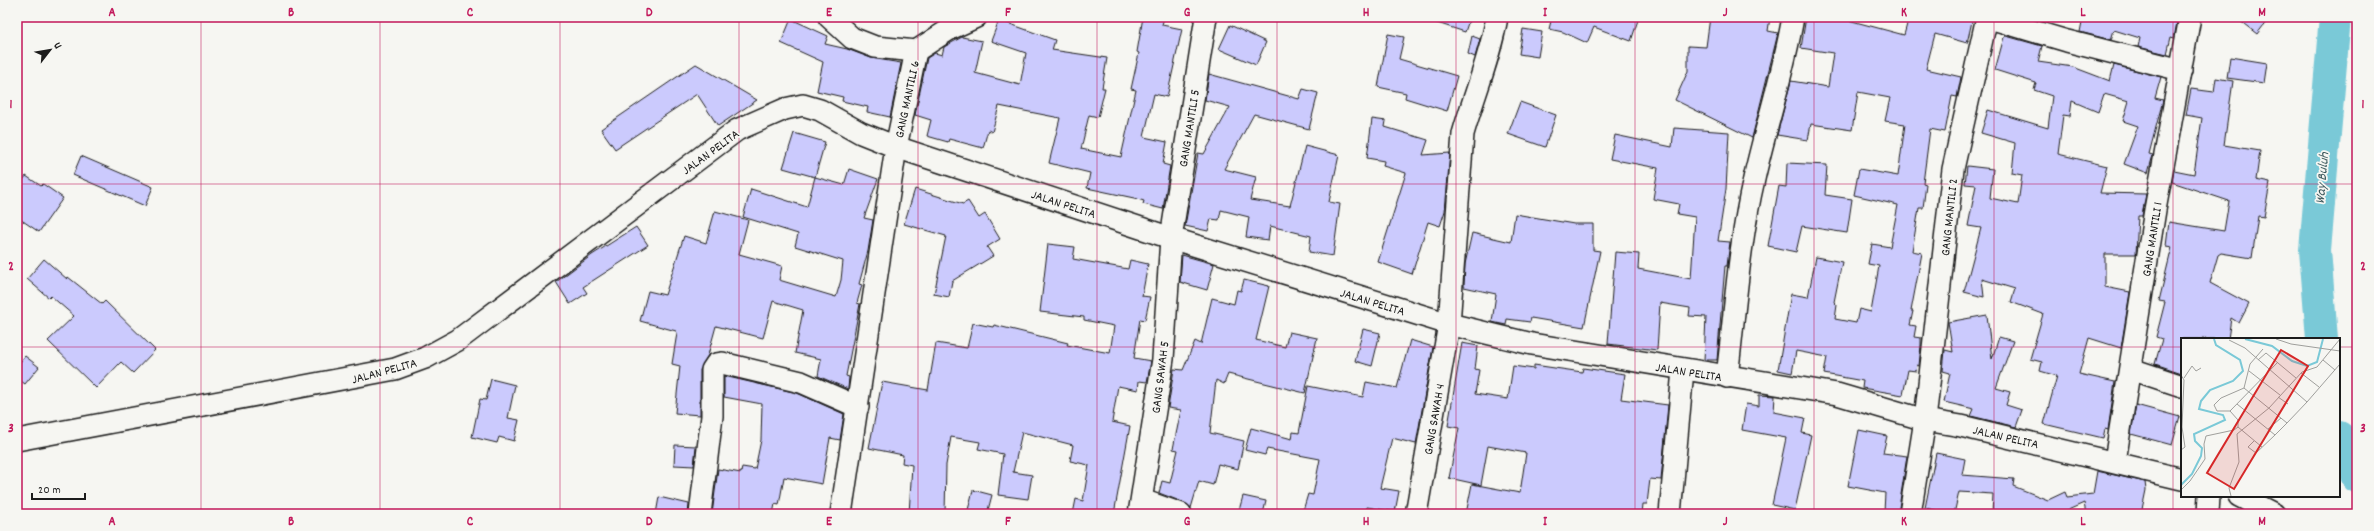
<svg xmlns="http://www.w3.org/2000/svg" width="2374" height="531" font-family="Dekko,sans-serif">
<rect width="100%" height="100%" fill="#f6f6f2"/>
<filter id="ink" filterUnits="userSpaceOnUse"><feTurbulence type="fractalNoise" baseFrequency=".025" numOctaves="2"/><feDisplacementMap in="SourceGraphic" scale="8" xChannelSelector="R" yChannelSelector="G"/><feConvolveMatrix kernelMatrix="1 2 1 2 8 2 1 2 1" color-interpolation-filters="sRGB"/></filter>
<g filter="url(#ink)">
<g fill="none" stroke-linecap="round" stroke-linejoin="round">
<g stroke="#7ac9d7" stroke-width="32">
<polyline points="2322,339 2315,250 2335,17"/>
<polyline points="2339,437 2357,477"/>
</g>
</g>
<g fill="#cbcafd" stroke="#1c1c1c">
<polygon points="1143,17 1164,17 1162,25 1182,29 1167,97 1154,94 1144,137 1167,142 1163,164 1170,166 1163,209 1143,204 1144,201 1134,198 1087,188 1090,173 1049,163 1060,118 999,106 992,132 988,130 983,148 949,139 948,142 927,136 931,120 915,115 927,58 935,53 942,55 944,47 962,37 982,41 975,73 1020,85 1026,53 991,41 999,20 1055,40 1052,50 1107,58 1102,88 1105,88 1098,117 1089,115 1081,149 1121,157 1136,90 1131,89 1139,53 1137,52"/>
<polygon points="1428,17 1470,17 1465,32 1428,20"/>
<polygon points="1552,17 1639,17 1631,41 1594,27 1587,43 1563,32 1549,29"/>
<polygon points="1710,17 1770,17 1768,31 1778,33 1752,138 1675,100 1688,71 1688,46 1706,47"/>
<polygon points="1806,17 1837,17 1904,35 1909,17 1973,17 1967,43 1935,34 1926,69 1961,77 1957,97 1952,96 1945,132 1930,129 1923,183 1926,184 1923,208 1919,208 1912,251 1922,253 1911,311 1913,311 1910,325 1916,326 1914,337 1921,338 1921,345 1919,366 1917,365 1916,371 1908,370 1903,395 1862,388 1863,381 1824,374 1827,357 1796,351 1792,373 1778,370 1791,294 1808,297 1816,257 1842,262 1834,302 1837,305 1835,319 1856,323 1859,309 1871,312 1879,266 1868,264 1872,244 1890,247 1898,205 1854,195 1859,169 1898,176 1905,124 1885,121 1890,98 1858,92 1852,130 1811,124 1808,140 1777,135 1791,81 1828,87 1833,53 1801,48"/>
<polygon points="2028,17 2050,17 2049,23"/>
<polygon points="2083,17 2178,17 2174,38 2171,37 2167,54 2138,47 2140,38 2114,30 2111,40 2080,32"/>
<polygon points="2235,17 2270,17 2257,34"/>
<polygon points="791,19 828,36 825,44 847,49 871,58 901,63 890,117 867,112 868,107 842,101 843,97 817,91 823,62 781,43"/>
<polygon points="1230,25 1266,42 1256,65 1219,49"/>
<polygon points="1523,29 1542,32 1538,57 1519,54"/>
<polygon points="1388,34 1404,37 1399,59 1457,76 1447,111 1405,98 1406,93 1378,87"/>
<polygon points="1472,36 1480,39 1475,57 1468,54"/>
<polygon points="2006,36 2042,46 2038,62 2073,67 2110,81 2114,65 2161,77 2155,98 2163,100 2149,154 2153,155 2148,173 2124,164 2138,126 2123,121 2129,101 2104,94 2098,112 2072,101 2070,116 2063,115 2058,154 2107,166 2100,193 2146,194 2142,216 2138,216 2136,254 2105,254 2105,287 2130,292 2121,348 2089,338 2079,374 2115,382 2108,430 2105,429 2103,438 2044,424 2057,376 2040,371 2042,362 2030,359 2043,314 2011,302 2015,289 1982,279 1984,297 1964,292 1981,228 1968,226 1976,185 1965,184 1967,166 1993,169 1990,198 2018,204 2022,175 2012,173 2015,143 1981,133 1988,110 2048,128 2052,96 2034,90 2036,83 1995,70 2004,37"/>
<polygon points="2230,57 2267,63 2264,83 2227,78"/>
<polygon points="696,64 757,100 718,126 697,94 615,149 601,129"/>
<polygon points="1209,74 1299,99 1303,89 1318,93 1309,129 1254,114 1224,169 1256,177 1250,200 1290,206 1305,146 1339,155 1329,202 1340,204 1333,256 1309,252 1311,236 1270,226 1268,240 1246,237 1249,217 1221,210 1219,220 1211,219 1208,231 1185,226 1198,153 1204,154 1230,107 1205,100"/>
<polygon points="2216,78 2233,81 2224,145 2260,151 2256,180 2270,183 2264,217 2258,216 2252,258 2221,253 2218,255 2210,283 2249,304 2239,323 2231,318 2228,339 2182,339 2182,373 2155,364 2162,339 2156,337 2165,302 2159,301 2172,247 2166,246 2169,222 2224,231 2229,201 2172,182 2174,170 2194,174 2202,118 2186,115 2191,89 2214,92"/>
<polygon points="1520,102 1556,115 1545,147 1508,134"/>
<polygon points="1372,119 1386,121 1385,127 1428,140 1423,155 1450,153 1445,211 1440,226 1428,222 1412,274 1378,262 1406,173 1383,166 1384,161 1367,158"/>
<polygon points="1674,128 1729,132 1726,189 1718,241 1730,242 1727,266 1725,266 1717,360 1704,360 1706,317 1689,316 1690,308 1660,303 1657,350 1608,344 1615,252 1639,254 1638,269 1691,279 1695,217 1677,214 1679,204 1653,199 1658,168 1610,159 1615,135 1672,147"/>
<polygon points="794,133 825,142 815,177 783,168"/>
<polygon points="81,156 153,187 145,206 73,175"/>
<polygon points="1787,163 1827,165 1825,195 1852,199 1847,233 1802,226 1796,252 1768,246 1779,186 1786,187"/>
<polygon points="849,169 878,179 864,218 873,220 868,251 859,284 862,285 857,303 860,304 846,376 849,377 848,389 818,376 821,359 795,353 803,310 773,301 763,338 716,326 708,355 700,370 700,415 675,413 680,366 672,364 677,333 676,331 640,321 648,291 665,295 684,236 706,243 715,211 748,220 739,254 782,266 779,280 836,297 841,280 843,261 795,246 798,234 743,217 751,189 807,207 815,177 844,185"/>
<polygon points="26,176 41,186 43,184 63,198 39,232 17,217 17,188"/>
<polygon points="915,189 963,204 968,201 979,218 985,214 1000,239 987,247 993,256 952,281 949,297 934,294 946,236 904,224"/>
<polygon points="1515,214 1574,224 1593,224 1593,250 1600,251 1584,327 1531,318 1530,322 1507,319 1506,325 1492,322 1496,294 1464,287 1465,264 1472,233 1511,242"/>
<polygon points="636,227 648,245 583,287 587,293 570,304 556,282 592,255"/>
<polygon points="1048,244 1075,247 1073,259 1128,269 1130,260 1148,264 1142,296 1150,297 1145,320 1140,319 1134,358 1151,361 1147,382 1139,381 1138,390 1118,386 1112,422 1130,426 1114,514 1073,514 1076,499 1083,501 1089,465 1070,461 1073,445 1022,432 1013,472 1032,475 1028,499 998,495 1003,454 978,449 980,442 951,437 946,465 945,514 909,514 912,465 902,463 903,455 869,448 882,382 928,390 936,343 967,348 973,323 993,327 994,325 1068,343 1067,345 1110,353 1114,326 1084,320 1084,317 1040,312"/>
<polygon points="1182,255 1214,264 1207,290 1180,282"/>
<polygon points="44,259 67,279 68,277 102,304 105,301 155,350 133,373 121,362 96,388 48,341 74,316 51,296 49,298 27,279"/>
<polygon points="1244,280 1269,286 1256,340 1285,347 1289,332 1317,338 1305,393 1228,374 1224,384 1216,380 1210,433 1244,441 1238,469 1218,464 1213,485 1199,481 1191,508 1185,503 1159,493 1162,481 1170,483 1178,450 1173,449 1181,410 1168,408 1174,369 1183,370 1195,341 1201,344 1212,298 1234,304 1237,290 1241,291"/>
<polygon points="1987,315 1992,359 1999,337 2013,341 1996,388 2010,392 2006,405 2022,410 2016,427 1971,416 1974,409 1944,402 1950,373 1943,371 1945,350 1953,352 1948,322"/>
<polygon points="1363,329 1380,333 1372,366 1355,361"/>
<polygon points="1410,340 1433,347 1416,444 1392,438 1380,488 1399,491 1395,512 1367,507 1366,514 1302,514 1308,494 1313,495 1320,459 1267,449 1265,455 1245,450 1251,428 1292,439 1293,432 1299,433 1308,386 1363,397 1366,382 1397,388"/>
<polygon points="1462,343 1478,346 1475,369 1479,370 1475,394 1508,399 1513,366 1534,369 1534,365 1582,372 1583,368 1625,374 1621,399 1668,405 1661,480 1650,479 1647,504 1643,504 1642,514 1466,514 1472,484 1520,493 1526,453 1488,446 1481,485 1449,478 1459,428 1448,426"/>
<polygon points="25,356 39,367 25,384 17,378 17,366"/>
<polygon points="724,376 797,393 844,414 840,440 830,438 822,484 784,477 779,505 775,504 773,514 712,514 718,469 741,473 742,467 755,469 761,440 762,404 724,397"/>
<polygon points="491,379 515,385 508,418 519,420 514,441 499,437 497,443 472,437 480,399 486,400"/>
<polygon points="1759,395 1775,396 1774,412 1805,418 1802,433 1811,435 1795,510 1772,505 1786,438 1742,430 1746,404 1759,406"/>
<polygon points="2136,405 2180,417 2172,445 2131,434"/>
<polygon points="1859,430 1887,436 1883,453 1907,456 1898,514 1884,512 1885,493 1848,486"/>
<polygon points="675,445 696,446 694,466 674,465"/>
<polygon points="1936,453 1965,459 1962,475 2014,479 2013,486 2048,500 2065,492 2067,497 2093,494 2097,471 2145,482 2146,490 2141,514 2086,514 2084,503 2059,514 1992,514 1993,494 1959,492 1954,514 1925,508"/>
<polygon points="973,490 992,495 987,514 967,514"/>
<polygon points="1243,496 1266,501 1263,514 1238,514"/>
<polygon points="659,497 689,504 688,514 656,514"/>
</g>
<g fill="none" stroke-linecap="round" stroke-linejoin="round">
<g stroke="#1c1c1c" stroke-width="24">
<g id="minor">
<polyline points="829,17 852,38 875,47 916,51 950,29 976,17"/>
<polyline points="1986,17 2067,41 2181,70"/>
<polyline points="2131,369 2182,386"/>
<path d="M1727 377C1735 311 1739 243 1754 179 1766 125 1784 72 1793 17"/>
<polyline points="17,440 395,369 425,358 458,340 737,130 785,109 803,105 820,110 861,133 896,147 1171,238 1449,324 1532,344 1837,394 1925,420 1961,426 2182,479"/>
<polyline points="2115,461 2155,210 2190,17"/>
<polyline points="2239,496 2274,514"/>
<polyline points="1142,500 1181,514"/>
<polyline points="700,514 712,416 712,370 716,364 722,363 801,382 858,407"/>
<polyline points="841,514 896,147 916,51"/>
<polyline points="1139,514 1163,359 1171,238 1206,17"/>
<path d="M1416 514 1449 324 1463 134C1474 95 1490 58 1497 17"/>
<polyline points="1670,514 1683,370"/>
<polyline points="1910,514 1925,420 1953,169 1987,17"/>
<polyline points="2208,514 2209,496"/>
</g>
</g>
<use href="#minor" stroke="#f6f6f2" stroke-width="21"/>
</g>
</g>
<path fill="none" stroke="#c2185b" stroke-width="1" stroke-opacity="0.55" d="M201 17V514M380 17V514M560 17V514M739 17V514M918 17V514M1097 17V514M1277 17V514M1456 17V514M1635 17V514M1814 17V514M1994 17V514M2173 17V514M17 184H2357M17 347H2182M2339 347H2357"/>
<g text-anchor="middle" stroke-width="3.5" stroke-linejoin="round" paint-order="stroke">
<g font-size="13" fill="#1c1c1c" stroke="#f6f6f2">
<text transform="translate(906 99) rotate(-78)" y="5">GANG MANTILI 6</text>
<text transform="translate(1188 128) rotate(-81)" y="5">GANG MANTILI 5</text>
<text transform="translate(710 151) rotate(-36)" y="5">JALAN PELITA</text>
<text transform="translate(1064 203) rotate(18)" y="5">JALAN PELITA</text>
<text transform="translate(1948 217) rotate(-84)" y="5">GANG MANTILI 2</text>
<text transform="translate(2151 239) rotate(-81)" y="5">GANG MANTILI 1</text>
<text transform="translate(1373 301) rotate(17)" y="5">JALAN PELITA</text>
<text transform="translate(384 370) rotate(-15)" y="5">JALAN PELITA</text>
<text transform="translate(1689 371) rotate(9)" y="5">JALAN PELITA</text>
<text transform="translate(1159 377) rotate(-83)" y="5">GANG SAWAH 5</text>
<text transform="translate(1433 419) rotate(-80)" y="5">GANG SAWAH 4</text>
<text transform="translate(2006 436) rotate(13)" y="5">JALAN PELITA</text>
</g>
<g font-size="14" font-style="italic" fill="#3d595d" stroke="#f6f6f2">
<text transform="translate(2321 178) rotate(-85)" y="5">Way Buluh</text>
</g>
</g>
<g transform="translate(2181 338)">
<rect width="159" height="159" fill="#f6f6f2"/>
<path fill="none" stroke="#7ac9d7" stroke-width="2" d="M64 1 91 8 111 23 126 28 136 24 142 1M0 147 11 136 20 118 21 110 14 103 13 96 44 82 42 77 18 71 20 63 29 52 52 43 62 33 59 22 35 7 33 1"/>
<path fill="none" stroke="#9f9f9c" stroke-width="1" d="M95 1 110 6 159 13M48 2 64 10 126 64 159 26M77 22 85 15 115 40M142 22 154 32M68 33 99 57M120 35 138 49M0 37 3 42 1 89 4 109 0 112M3 40 11 28 15 33 20 30M63 50 106 85 94 97M97 59 107 66M56 66 94 97 75 115 67 109 73 103M49 73 97 24M106 85 126 64M57 89 81 109M87 91 100 80M0 152 9 143 24 121 23 106 25 98 53 92 57 89V82L49 73H36L33 67 40 60 63 50 69 26 82 11M50 158 48 150 58 124 56 96 88 70 121 34 136 29 159 1"/>
<path fill="#d62828" fill-opacity="0.15" stroke="#d62828" stroke-width="2" d="M100 12 127 28 53 151 26 135Z"/>
<rect width="159" height="159" fill="none" stroke="#1c1c1c" stroke-width="2"/>
</g>
<rect width="2374" height="531" fill="none" stroke="#f6f6f2" stroke-width="44"/>
<g transform="translate(50 50) rotate(59)" stroke="#f6f6f2" stroke-width="3" paint-order="stroke">
<path d="M0-3L7 15L0 10L-7 15Z" fill="#1c1c1c"/>
<text y="-6" font-size="11" font-weight="bold" text-anchor="middle" fill="#1c1c1c">U</text>
</g>
<path d="M32 493v6h53v-6" fill="none" stroke="#1c1c1c" stroke-width="2"/>
<text x="38" y="493" font-size="12" fill="#1c1c1c" stroke="#f6f6f2" stroke-width="3" paint-order="stroke">20 m</text>
<rect x="22" y="22" width="2330" height="487" fill="none" stroke="#c2185b" stroke-width="1.5"/>
<g font-size="13" text-anchor="middle" font-weight="bold" fill="#c2185b">
<text x="112" y="16">A</text>
<text x="291" y="16">B</text>
<text x="470" y="16">C</text>
<text x="649" y="16">D</text>
<text x="829" y="16">E</text>
<text x="1008" y="16">F</text>
<text x="1187" y="16">G</text>
<text x="1366" y="16">H</text>
<text x="1545" y="16">I</text>
<text x="1725" y="16">J</text>
<text x="1904" y="16">K</text>
<text x="2083" y="16">L</text>
<text x="2262" y="16">M</text>
<text x="11" y="108">1</text>
<text x="2363" y="108">1</text>
<text x="11" y="270">2</text>
<text x="2363" y="270">2</text>
<text x="11" y="432">3</text>
<text x="2363" y="432">3</text>
<text x="112" y="525">A</text>
<text x="291" y="525">B</text>
<text x="470" y="525">C</text>
<text x="649" y="525">D</text>
<text x="829" y="525">E</text>
<text x="1008" y="525">F</text>
<text x="1187" y="525">G</text>
<text x="1366" y="525">H</text>
<text x="1545" y="525">I</text>
<text x="1725" y="525">J</text>
<text x="1904" y="525">K</text>
<text x="2083" y="525">L</text>
<text x="2262" y="525">M</text>
</g>
</svg>
